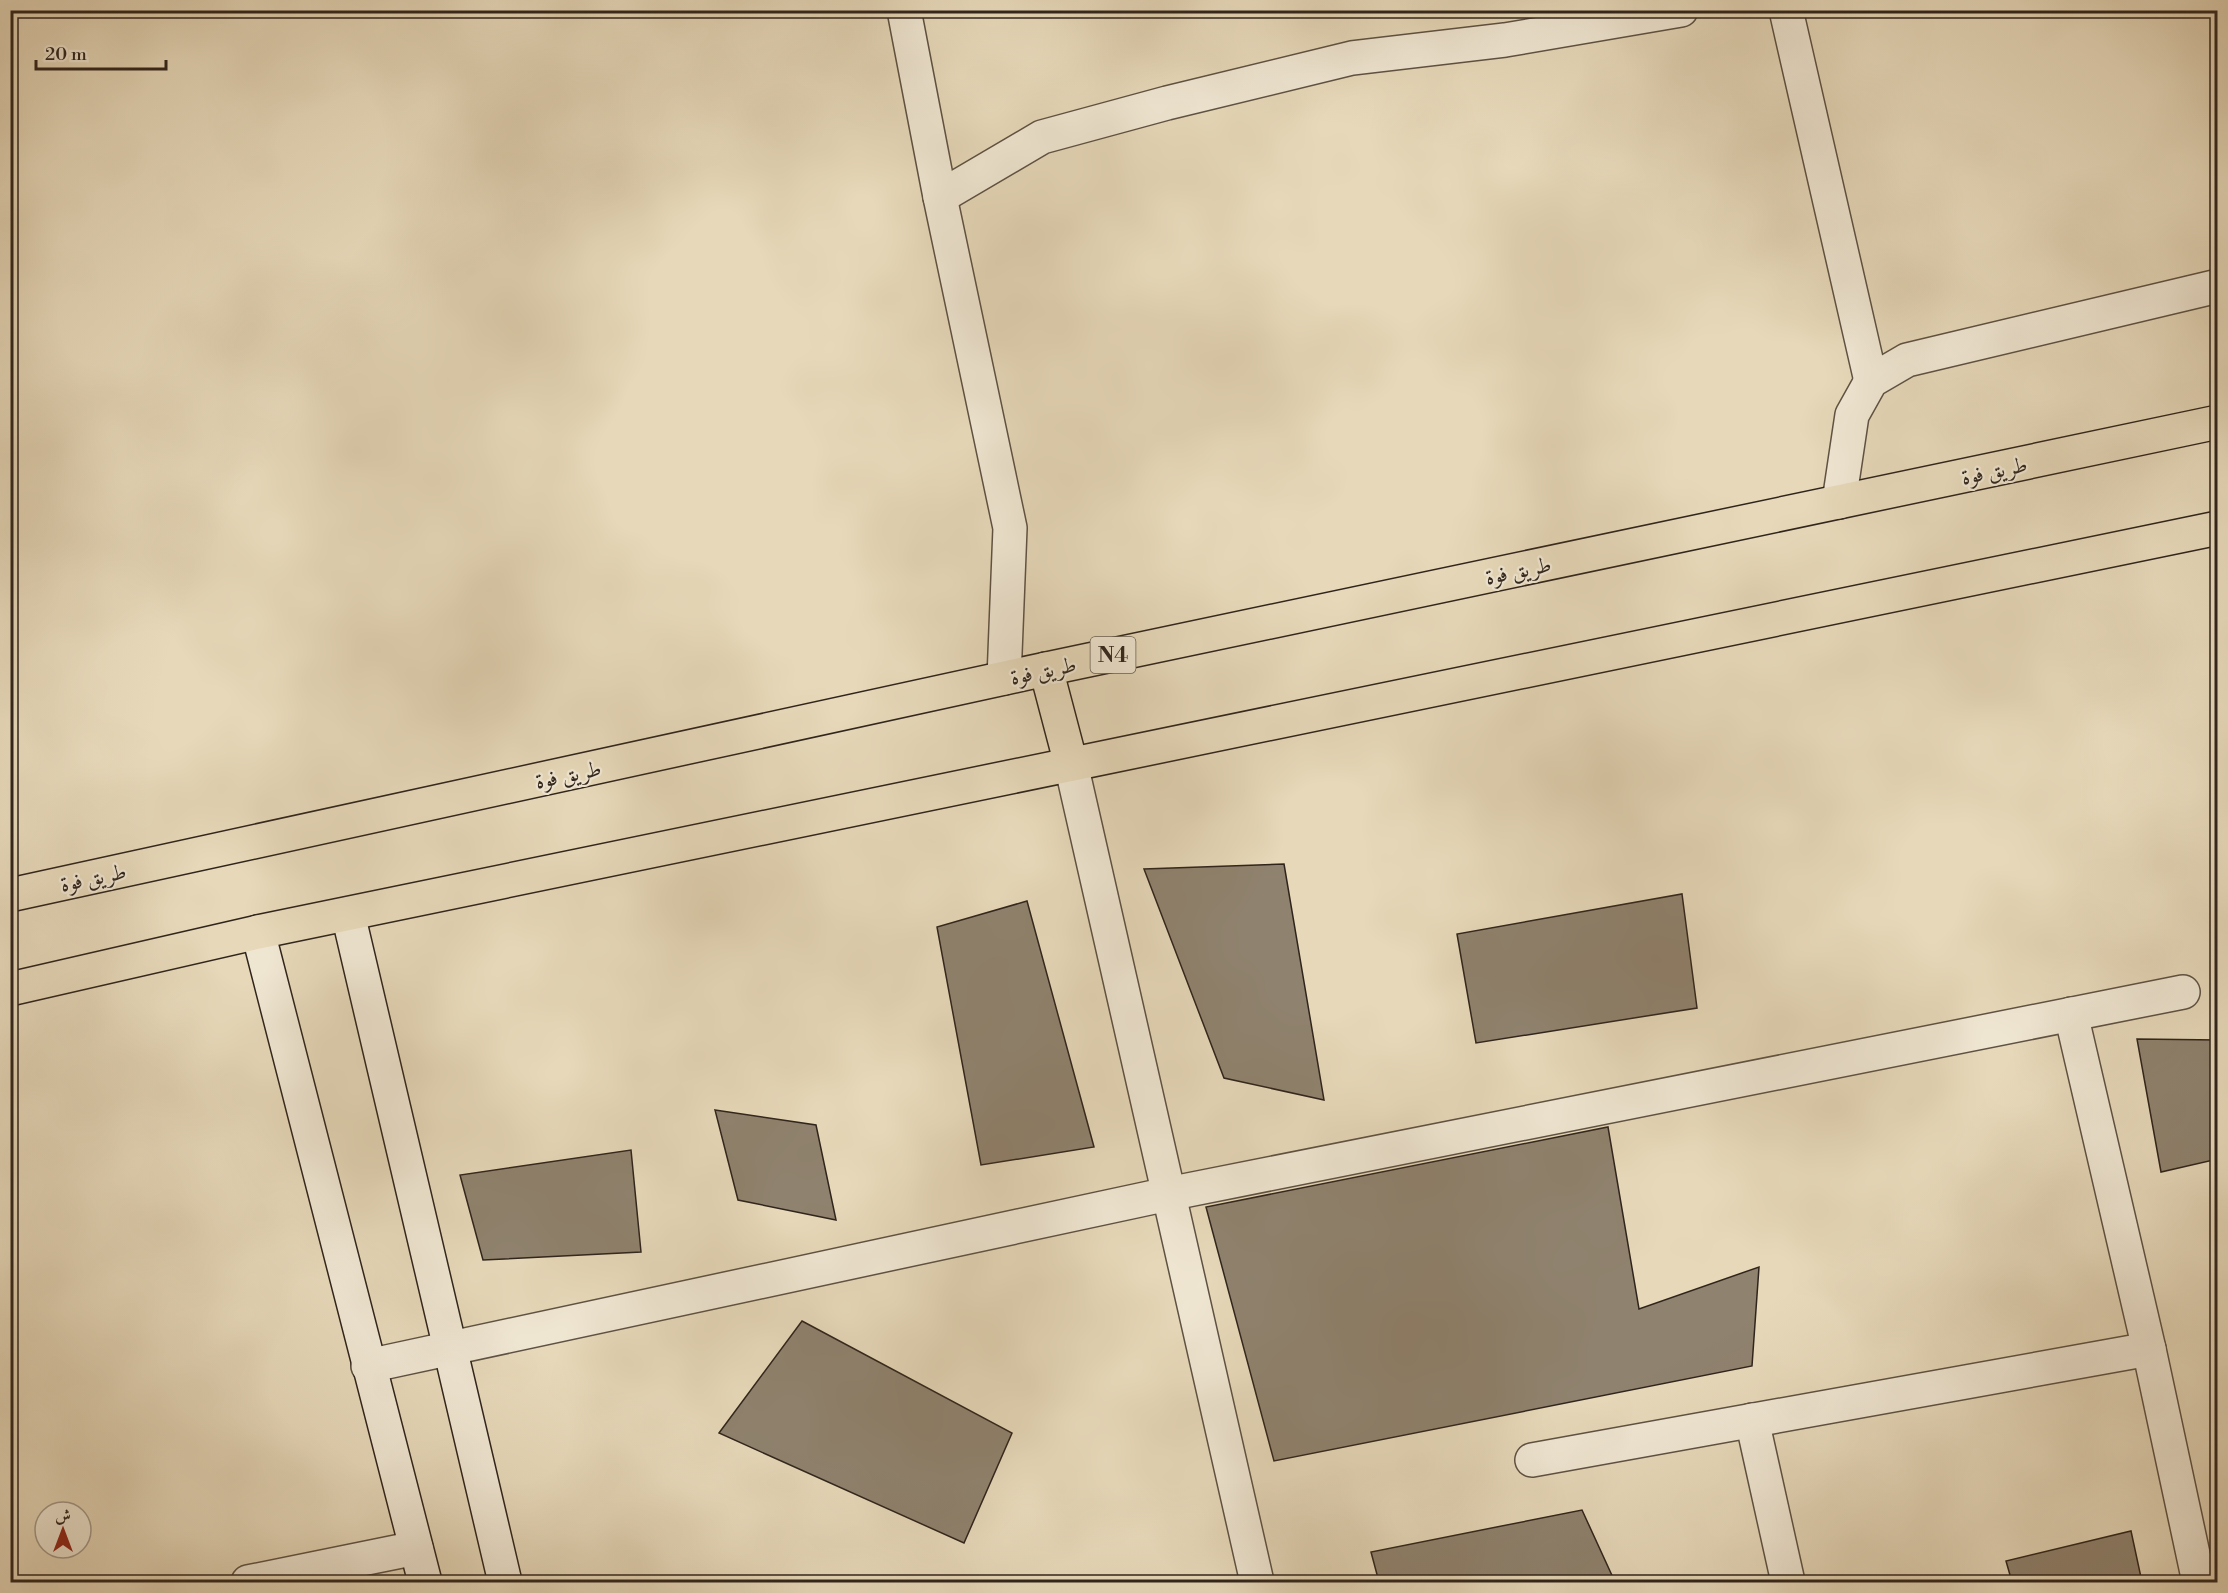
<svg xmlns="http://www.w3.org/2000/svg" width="2228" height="1593" font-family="'Libre Bodoni',Amiri,serif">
<rect width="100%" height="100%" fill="#e6d8b9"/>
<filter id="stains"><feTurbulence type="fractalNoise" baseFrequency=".00333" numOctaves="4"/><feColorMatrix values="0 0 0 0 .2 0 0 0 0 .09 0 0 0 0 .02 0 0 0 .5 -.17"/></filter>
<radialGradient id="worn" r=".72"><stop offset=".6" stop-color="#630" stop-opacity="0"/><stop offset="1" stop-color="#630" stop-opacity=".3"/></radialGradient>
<g fill="#8f826e" stroke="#30251c" stroke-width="1.5">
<polygon points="1284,864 1324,1100 1224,1078 1144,869"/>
<polygon points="1682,894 1697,1008 1476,1043 1457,934"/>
<polygon points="1027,901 1094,1147 981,1165 937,927"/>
<polygon points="2137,1039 2218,1040 2218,1159 2161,1172"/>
<polygon points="715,1110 816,1125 836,1220 738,1200"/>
<polygon points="1608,1127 1639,1309 1759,1267 1752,1366 1274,1461 1206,1207"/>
<polygon points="631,1150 641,1252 483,1260 460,1175"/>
<polygon points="802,1321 1012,1433 964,1543 719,1433"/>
<polygon points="1582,1510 1615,1582 1379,1582 1371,1552"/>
<polygon points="2131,1531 2142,1582 2012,1582 2006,1561"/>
</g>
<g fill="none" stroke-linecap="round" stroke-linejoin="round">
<g stroke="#5e5243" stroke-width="36">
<g id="street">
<polyline points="904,10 940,197 1010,528 1004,678"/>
<polyline points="1786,10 1871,381"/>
<polyline points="940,197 1042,137 1167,103 1352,58 1505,40 1681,10"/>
<polyline points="1839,502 1852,415 1871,381 1907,360 2218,286"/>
<polyline points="1071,764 1257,1582"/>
<polyline points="2071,1014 2149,1349 2199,1582"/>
<polyline points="368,1366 1168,1194 2183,992"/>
<polyline points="1752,1420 1788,1582"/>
<polyline points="1532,1460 2149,1349"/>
<polyline points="248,1582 416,1548"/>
</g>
</g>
<g stroke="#30251c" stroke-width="36">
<g id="secondary">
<polyline points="348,914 505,1582"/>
<polyline points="258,932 425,1582"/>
</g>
</g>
<g stroke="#30251c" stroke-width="36">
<g id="highway">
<polyline points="1046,669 1071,764"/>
<polyline points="10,895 1046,669 2218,422"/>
<polyline points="10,989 258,932 2218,528"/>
</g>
</g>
<use href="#street" stroke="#efe6d2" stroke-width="33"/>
<use href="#secondary" stroke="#efe6d2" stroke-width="33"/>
<use href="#highway" stroke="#e6d8b9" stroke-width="33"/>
</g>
<g text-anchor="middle" stroke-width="4.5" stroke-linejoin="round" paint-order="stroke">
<rect fill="#efe6d2" stroke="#695f53" stroke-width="1.5" x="1090.5" y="637" width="45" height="36" rx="4.5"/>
<g font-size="21" font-weight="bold" fill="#30251c">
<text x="1113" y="662">N4</text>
</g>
<g font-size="22" fill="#30251c" stroke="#efe6d2">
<text transform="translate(1994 470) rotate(-12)" y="8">طريق فوة</text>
<text transform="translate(1518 570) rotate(-12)" y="8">طريق فوة</text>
<text transform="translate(1043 670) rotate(-12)" y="8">طريق فوة</text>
<text transform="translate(568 774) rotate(-12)" y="8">طريق فوة</text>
<text transform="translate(93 877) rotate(-12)" y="8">طريق فوة</text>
</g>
</g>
<rect width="2228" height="1593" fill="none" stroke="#e6d8b9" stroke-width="36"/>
<rect x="12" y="12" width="2204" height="1569" fill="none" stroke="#30251c" stroke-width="3"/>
<rect x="18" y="18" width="2192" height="1557" fill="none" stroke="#30251c" stroke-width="1.5"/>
<g transform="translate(63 1530)"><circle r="28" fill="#efe6d2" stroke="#a39989" stroke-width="1.5"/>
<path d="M0-4.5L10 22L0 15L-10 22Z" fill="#8f2418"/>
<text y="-9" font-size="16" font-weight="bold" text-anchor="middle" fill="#30251c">ش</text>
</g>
<path d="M36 60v9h130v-9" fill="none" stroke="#30251c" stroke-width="3"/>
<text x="45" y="60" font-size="18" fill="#30251c" stroke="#efe6d2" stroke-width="4.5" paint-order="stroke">20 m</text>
<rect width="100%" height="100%" filter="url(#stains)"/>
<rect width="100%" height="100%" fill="url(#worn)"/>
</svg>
